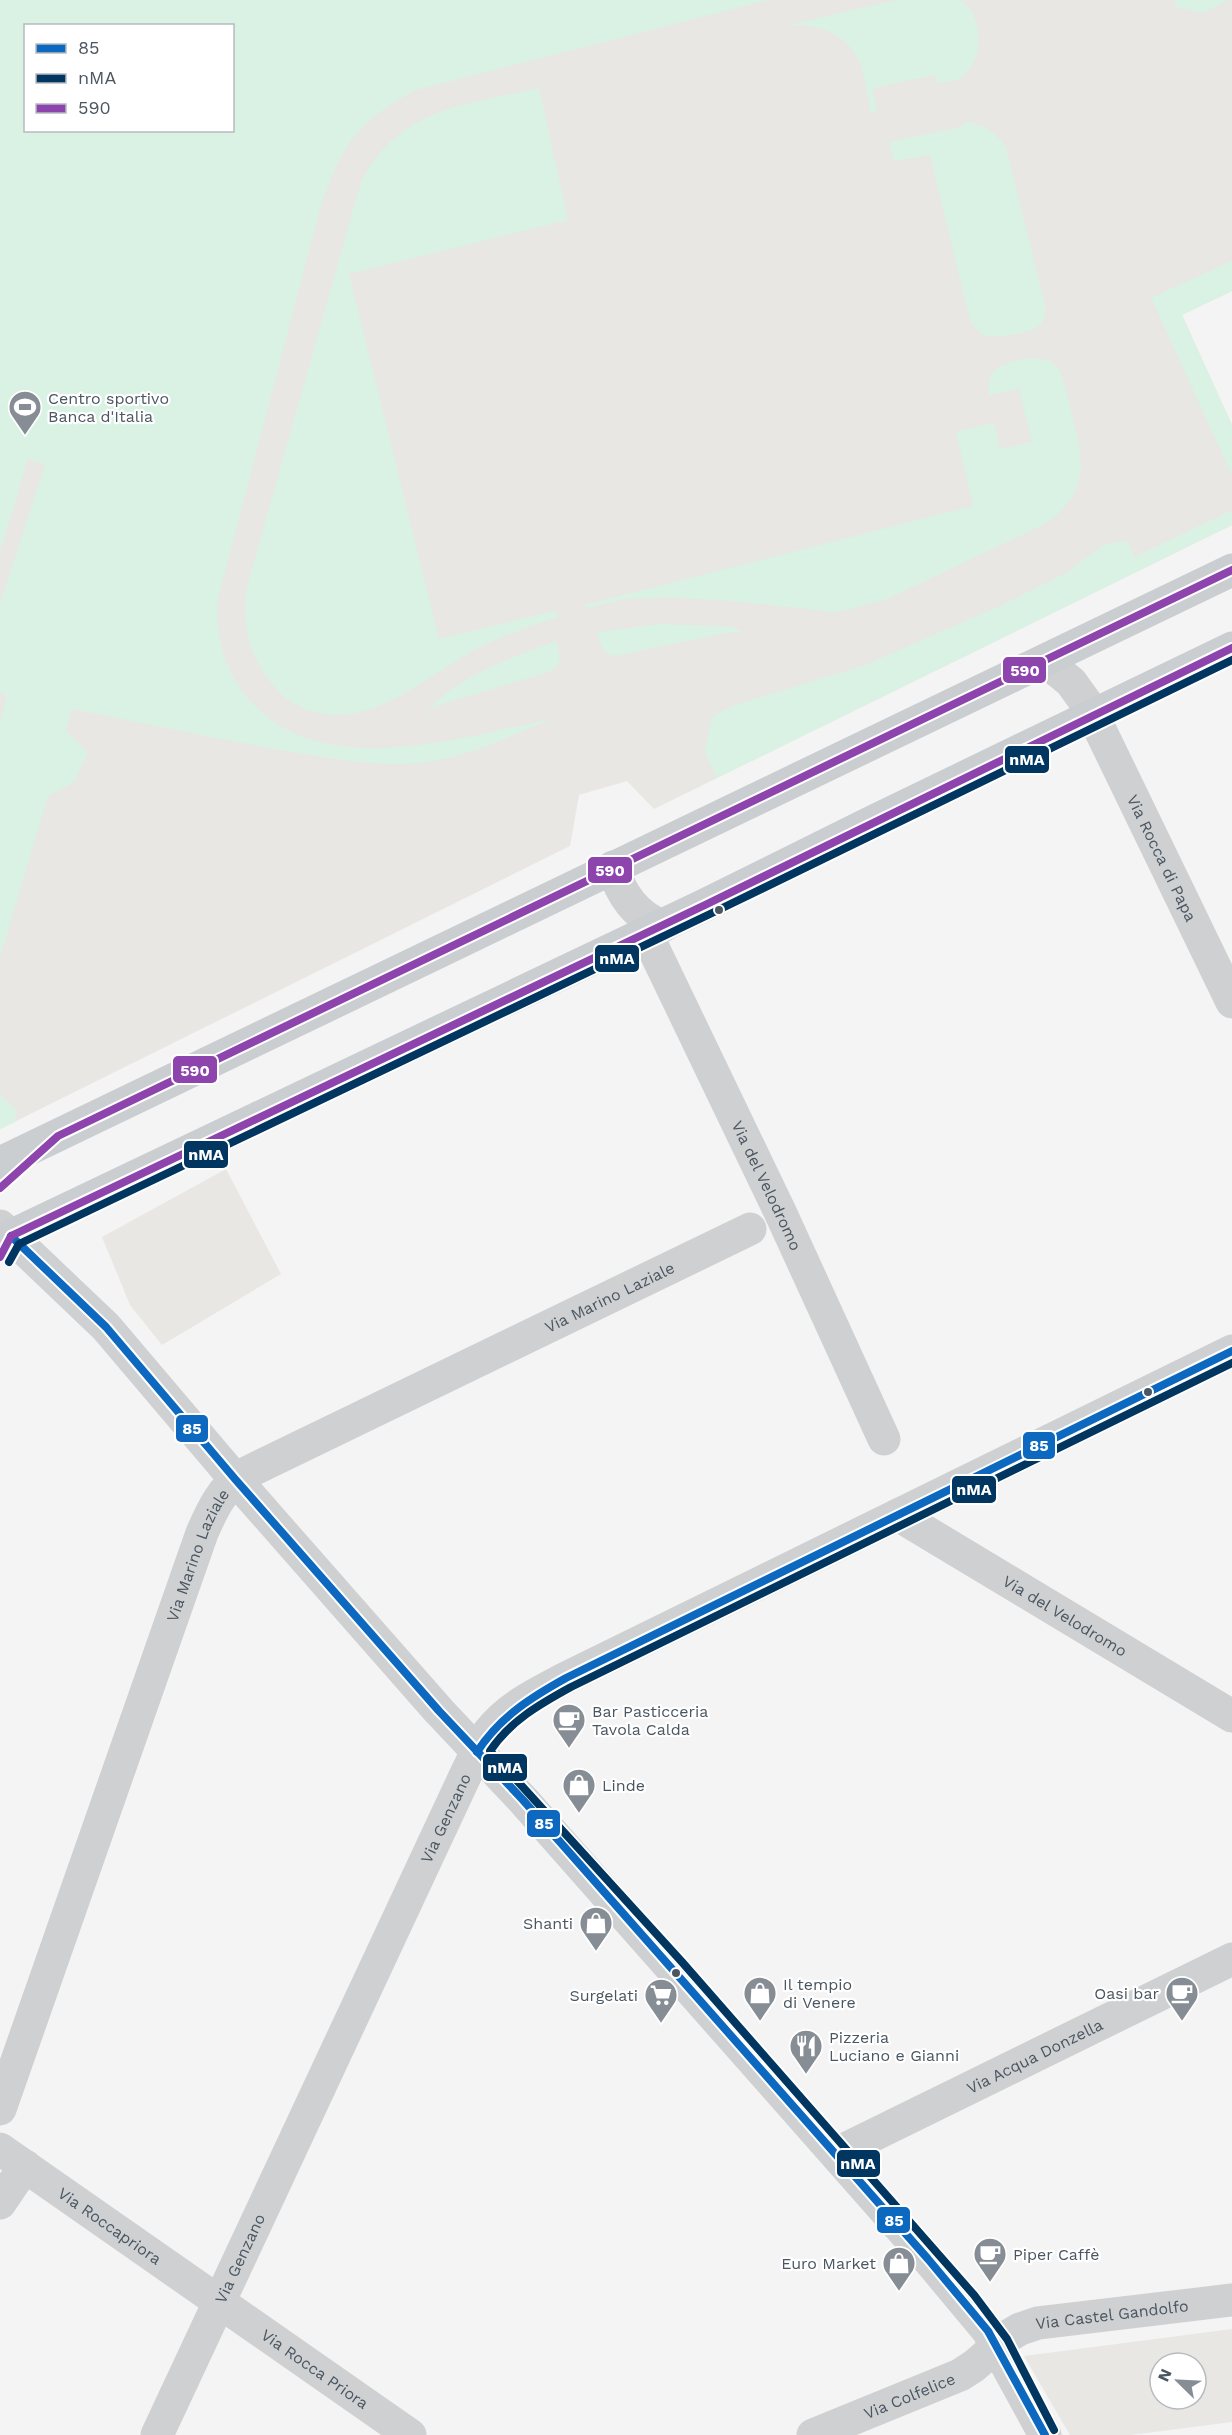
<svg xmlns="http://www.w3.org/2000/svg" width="1232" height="2435" font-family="'Work Sans',sans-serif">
<rect width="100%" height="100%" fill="#f4f4f4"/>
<g fill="#e8e7e3" fill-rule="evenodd">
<path d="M0 0H1232V291L1182 315 1232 425V525L654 809 627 781 579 795 570 846 0 1129ZM26 26H232V130H26Z"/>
<polygon points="226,1169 281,1274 162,1345 130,1305 102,1237"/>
<path d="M1232 2329V2422L1131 2435H1070L1024 2356ZM1160 2363H1196V2399H1160Z"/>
</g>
<g fill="#d9f2e3" fill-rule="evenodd">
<path d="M0 0H768L416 90C354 123 340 148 319 213L218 598C215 637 225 674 252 703 325 782 461 737 552 719 508 737 465 759 418 763 374 767 330 758 287 751 215 739 144 723 72 709L66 731 88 753 74 782 48 796 0 957V721L7 698 0 692V604L45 465 28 459 0 552ZM26 26H232V130H26Z"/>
<path d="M897 0H960C986 15 985 69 956 80 951 82 943 82 937 83L935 75 873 88 877 111 871 112C867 95 865 73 857 57 842 30 812 23 784 26Z"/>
<polygon points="1175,0 1229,0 1203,13 1175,7"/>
<path d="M539 88 568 220 349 274 439 639 555 611 558 617C531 626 504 635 478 648 427 675 370 732 309 710 294 705 281 696 272 684 248 652 243 630 246 590L361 182C399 107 466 105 539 88Z"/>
<path d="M967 122C985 125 997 133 1006 148L1044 301C1049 330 1031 332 1007 335 999 336 991 338 984 335 973 330 970 318 967 308L930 155 894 161 889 142 957 128Z"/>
<polygon points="1232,261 1232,291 1182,315 1232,425 1232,475 1151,298"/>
<path d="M1029 358 1049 360 1060 370C1065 386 1069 403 1073 419 1085 464 1088 492 1047 523L889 598 852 609 833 612 743 602 668 597 625 599 588 608 584 605 973 506 956 432 994 423 1000 449 1032 442 1019 389 989 395C985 365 1006 364 1029 358Z"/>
<polygon points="1232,510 1232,525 717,778 705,752 712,717 732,706 863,666 1000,606 1066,573 1105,544 1127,541 1135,557"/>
<path d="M661 624 732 627 743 632 725 633 615 656C601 653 600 644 598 632Z"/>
<path d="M556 641C560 654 563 662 552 671L445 703 428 710C454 678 518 655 556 641Z"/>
<polygon points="0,1095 16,1109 15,1122 0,1129"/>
</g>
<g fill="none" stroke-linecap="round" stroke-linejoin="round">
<g stroke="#ced0d2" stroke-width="33">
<path id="s1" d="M1045 661 1071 682 1089 707 1232 1002"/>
<path d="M613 867C620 893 636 917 663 926"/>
<path id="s2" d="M646 933 781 1214 884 1439"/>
<polyline points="0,1226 106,1327 235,1479 439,1711 523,1800 928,2259 988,2331 1045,2435"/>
<path id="s3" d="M898 1515 1232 1716"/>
<path id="s4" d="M0 2109 202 1533C212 1510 222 1488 244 1474L750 1229"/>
<path id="s5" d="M0 2149 410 2435"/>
<path id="s6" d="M837 2153 1232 1959"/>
<polyline points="0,2203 25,2166"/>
<path id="s7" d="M157 2435 466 1774C473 1760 480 1744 489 1732 509 1706 538 1693 566 1678L1232 1351"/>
<path id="s8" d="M813 2435 960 2375 974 2366 1010 2335 1020 2329 1038 2323 1232 2300"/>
</g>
<g stroke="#caced1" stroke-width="33">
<polyline points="0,1163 1232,570"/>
<polyline points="0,1241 705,905 872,822 1232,648"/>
</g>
<g stroke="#fff" stroke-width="12">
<g id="bus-1">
<polyline points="11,1236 106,1327 235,1479 439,1711 523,1800 928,2259 988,2331 1045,2435"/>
<path d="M477 1752C500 1717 530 1698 566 1678L1232 1351"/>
</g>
</g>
<g stroke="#fff" stroke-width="12">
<g id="bus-2">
<polyline points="9,1262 19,1244 710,914 1232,660"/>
<path d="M1054 2430 1007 2339 974 2295 682 1962 490 1751C510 1721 540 1704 571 1687L1232 1363"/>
</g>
</g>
<g stroke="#fff" stroke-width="12">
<g id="bus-3">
<polyline points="0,1188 58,1136 1232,570"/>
<polyline points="0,1257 11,1236 705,905 1232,648"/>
</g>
</g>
<use href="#bus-1" stroke="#0c69bf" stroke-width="8"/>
<use href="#bus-2" stroke="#00365f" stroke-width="8"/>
<use href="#bus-3" stroke="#8e44ad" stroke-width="8"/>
</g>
<defs>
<g id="stadium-pin" transform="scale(1.725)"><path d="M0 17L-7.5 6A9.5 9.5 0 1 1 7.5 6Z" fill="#868d94" stroke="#fff"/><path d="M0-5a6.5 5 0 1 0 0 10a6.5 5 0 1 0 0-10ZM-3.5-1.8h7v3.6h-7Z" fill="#fff"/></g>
<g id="cafe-pin" transform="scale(1.725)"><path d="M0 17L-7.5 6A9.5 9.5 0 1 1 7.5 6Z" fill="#868d94" stroke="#fff"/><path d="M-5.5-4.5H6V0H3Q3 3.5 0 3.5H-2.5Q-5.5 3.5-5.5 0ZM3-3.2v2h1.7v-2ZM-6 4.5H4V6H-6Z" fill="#fff"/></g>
<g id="shop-pin" transform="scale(1.725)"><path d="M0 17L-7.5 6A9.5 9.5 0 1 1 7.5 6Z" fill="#868d94" stroke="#fff"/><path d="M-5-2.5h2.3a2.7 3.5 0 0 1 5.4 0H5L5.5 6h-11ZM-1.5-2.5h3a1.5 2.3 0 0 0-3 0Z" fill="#fff"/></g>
<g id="supermarket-pin" transform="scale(1.725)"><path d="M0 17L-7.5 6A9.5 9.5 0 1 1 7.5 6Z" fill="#868d94" stroke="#fff"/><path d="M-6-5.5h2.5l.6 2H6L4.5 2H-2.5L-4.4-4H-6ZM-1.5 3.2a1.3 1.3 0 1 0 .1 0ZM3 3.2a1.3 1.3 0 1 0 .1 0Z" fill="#fff"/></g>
<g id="restaurant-pin" transform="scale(1.725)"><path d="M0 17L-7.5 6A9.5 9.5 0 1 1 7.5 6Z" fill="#868d94" stroke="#fff"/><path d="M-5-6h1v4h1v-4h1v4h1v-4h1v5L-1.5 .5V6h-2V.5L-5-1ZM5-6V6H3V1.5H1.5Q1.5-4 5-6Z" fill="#fff"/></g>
</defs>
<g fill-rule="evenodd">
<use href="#stadium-pin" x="25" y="407"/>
<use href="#cafe-pin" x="569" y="1720"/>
<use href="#shop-pin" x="579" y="1785"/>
<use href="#shop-pin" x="596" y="1923"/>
<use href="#shop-pin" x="760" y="1993"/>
<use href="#cafe-pin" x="1182" y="1993"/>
<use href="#supermarket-pin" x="661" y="1995"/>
<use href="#restaurant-pin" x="806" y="2046"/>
<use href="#cafe-pin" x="990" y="2254"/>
<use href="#shop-pin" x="899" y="2263"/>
</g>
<g fill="#4a5661" stroke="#fff" stroke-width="2">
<circle cx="719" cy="910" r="5"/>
<circle cx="1148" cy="1392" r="5"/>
<circle cx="676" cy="1973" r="5"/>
</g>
<g text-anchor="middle" stroke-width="4.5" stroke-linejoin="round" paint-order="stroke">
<g font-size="16" fill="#4a5661" stroke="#fff" text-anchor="start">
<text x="48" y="404">Centro sportivo<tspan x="48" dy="18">Banca d'Italia</tspan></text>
<text x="592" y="1717">Bar Pasticceria<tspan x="592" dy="18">Tavola Calda</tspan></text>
<text x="602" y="1791">Linde</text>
<text x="573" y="1929" text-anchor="end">Shanti</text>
<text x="783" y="1990">Il tempio<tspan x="783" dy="18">di Venere</tspan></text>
<text x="1159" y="1999" text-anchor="end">Oasi bar</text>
<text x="638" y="2001" text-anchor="end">Surgelati</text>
<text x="829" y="2043">Pizzeria<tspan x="829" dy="18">Luciano e Gianni</tspan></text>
<text x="1013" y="2260">Piper Caffè</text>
<text x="876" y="2269" text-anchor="end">Euro Market</text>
</g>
<g font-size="16" fill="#4a5661" stroke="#fff">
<text dy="6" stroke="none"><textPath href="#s1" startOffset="232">Via Rocca di Papa</textPath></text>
<text dy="6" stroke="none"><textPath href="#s2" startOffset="280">Via del Velodromo</textPath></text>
<text dy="6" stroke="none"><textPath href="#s4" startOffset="1090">Via Marino Laziale</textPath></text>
<text dy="6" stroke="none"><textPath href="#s4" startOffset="588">Via Marino Laziale</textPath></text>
<text dy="6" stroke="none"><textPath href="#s3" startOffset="195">Via del Velodromo</textPath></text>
<text dy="6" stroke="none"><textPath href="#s7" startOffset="681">Via Genzano</textPath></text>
<text dy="6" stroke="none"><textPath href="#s6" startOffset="220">Via Acqua Donzella</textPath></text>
<text dy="6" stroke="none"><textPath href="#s5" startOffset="134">Via Roccapriora</textPath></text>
<text dy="6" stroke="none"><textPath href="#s7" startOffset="195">Via Genzano</textPath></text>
<text dy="6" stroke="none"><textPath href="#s8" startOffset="328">Via Castel Gandolfo</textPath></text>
<text dy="6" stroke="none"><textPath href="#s5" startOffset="384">Via Rocca Priora</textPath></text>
<text dy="6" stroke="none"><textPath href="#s8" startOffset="104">Via Colfelice</textPath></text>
</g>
</g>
<g stroke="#fff" stroke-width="2">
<rect x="1002" y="656" width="45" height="28" rx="6" fill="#8e44ad"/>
<rect x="1004" y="745" width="46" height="29" rx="6" fill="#00365f"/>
<rect x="587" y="856" width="46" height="28" rx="6" fill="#8e44ad"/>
<rect x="594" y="944" width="46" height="29" rx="6" fill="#00365f"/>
<rect x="172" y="1055" width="46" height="29" rx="6" fill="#8e44ad"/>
<rect x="183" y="1140" width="46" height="29" rx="6" fill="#00365f"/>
<rect x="175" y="1414" width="34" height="29" rx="6" fill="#0c69bf"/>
<rect x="1022" y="1431" width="34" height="29" rx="6" fill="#0c69bf"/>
<rect x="951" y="1475" width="46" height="29" rx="6" fill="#00365f"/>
<rect x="482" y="1753" width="46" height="29" rx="6" fill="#00365f"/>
<rect x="526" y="1809" width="35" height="29" rx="6" fill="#0c69bf"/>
<rect x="836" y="2149" width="45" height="29" rx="6" fill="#00365f"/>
<rect x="876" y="2206" width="35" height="28" rx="6" fill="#0c69bf"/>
</g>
<g font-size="16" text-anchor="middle" font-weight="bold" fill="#fff">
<text x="1025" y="676">590</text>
<text x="1027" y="765">nMA</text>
<text x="610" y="876">590</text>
<text x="617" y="964">nMA</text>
<text x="195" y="1076">590</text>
<text x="206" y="1160">nMA</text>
<text x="192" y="1434">85</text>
<text x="1039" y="1451">85</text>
<text x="974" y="1495">nMA</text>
<text x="505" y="1773">nMA</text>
<text x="544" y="1829">85</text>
<text x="858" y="2169">nMA</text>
<text x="894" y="2226">85</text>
</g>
<rect x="24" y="24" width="210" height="108" fill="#ffffff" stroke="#b7bbc0" stroke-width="1.5"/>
<rect x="36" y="44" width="30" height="9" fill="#0c69bf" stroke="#b7bbc0" stroke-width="1.5"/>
<text x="78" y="54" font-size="18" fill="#4a5661">85</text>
<rect x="36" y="74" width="30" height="9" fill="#00365f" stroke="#b7bbc0" stroke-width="1.5"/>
<text x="78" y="84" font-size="18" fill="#4a5661">nMA</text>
<rect x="36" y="104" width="30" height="9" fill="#8e44ad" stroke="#b7bbc0" stroke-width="1.5"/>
<text x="78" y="114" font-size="18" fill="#4a5661">590</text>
<g transform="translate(1178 2381) rotate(294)"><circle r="28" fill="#ffffff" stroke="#b7bbc0" stroke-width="1.5"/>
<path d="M0-4.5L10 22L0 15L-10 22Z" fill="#868d94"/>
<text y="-9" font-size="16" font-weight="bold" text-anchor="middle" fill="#4a5661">N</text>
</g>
</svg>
